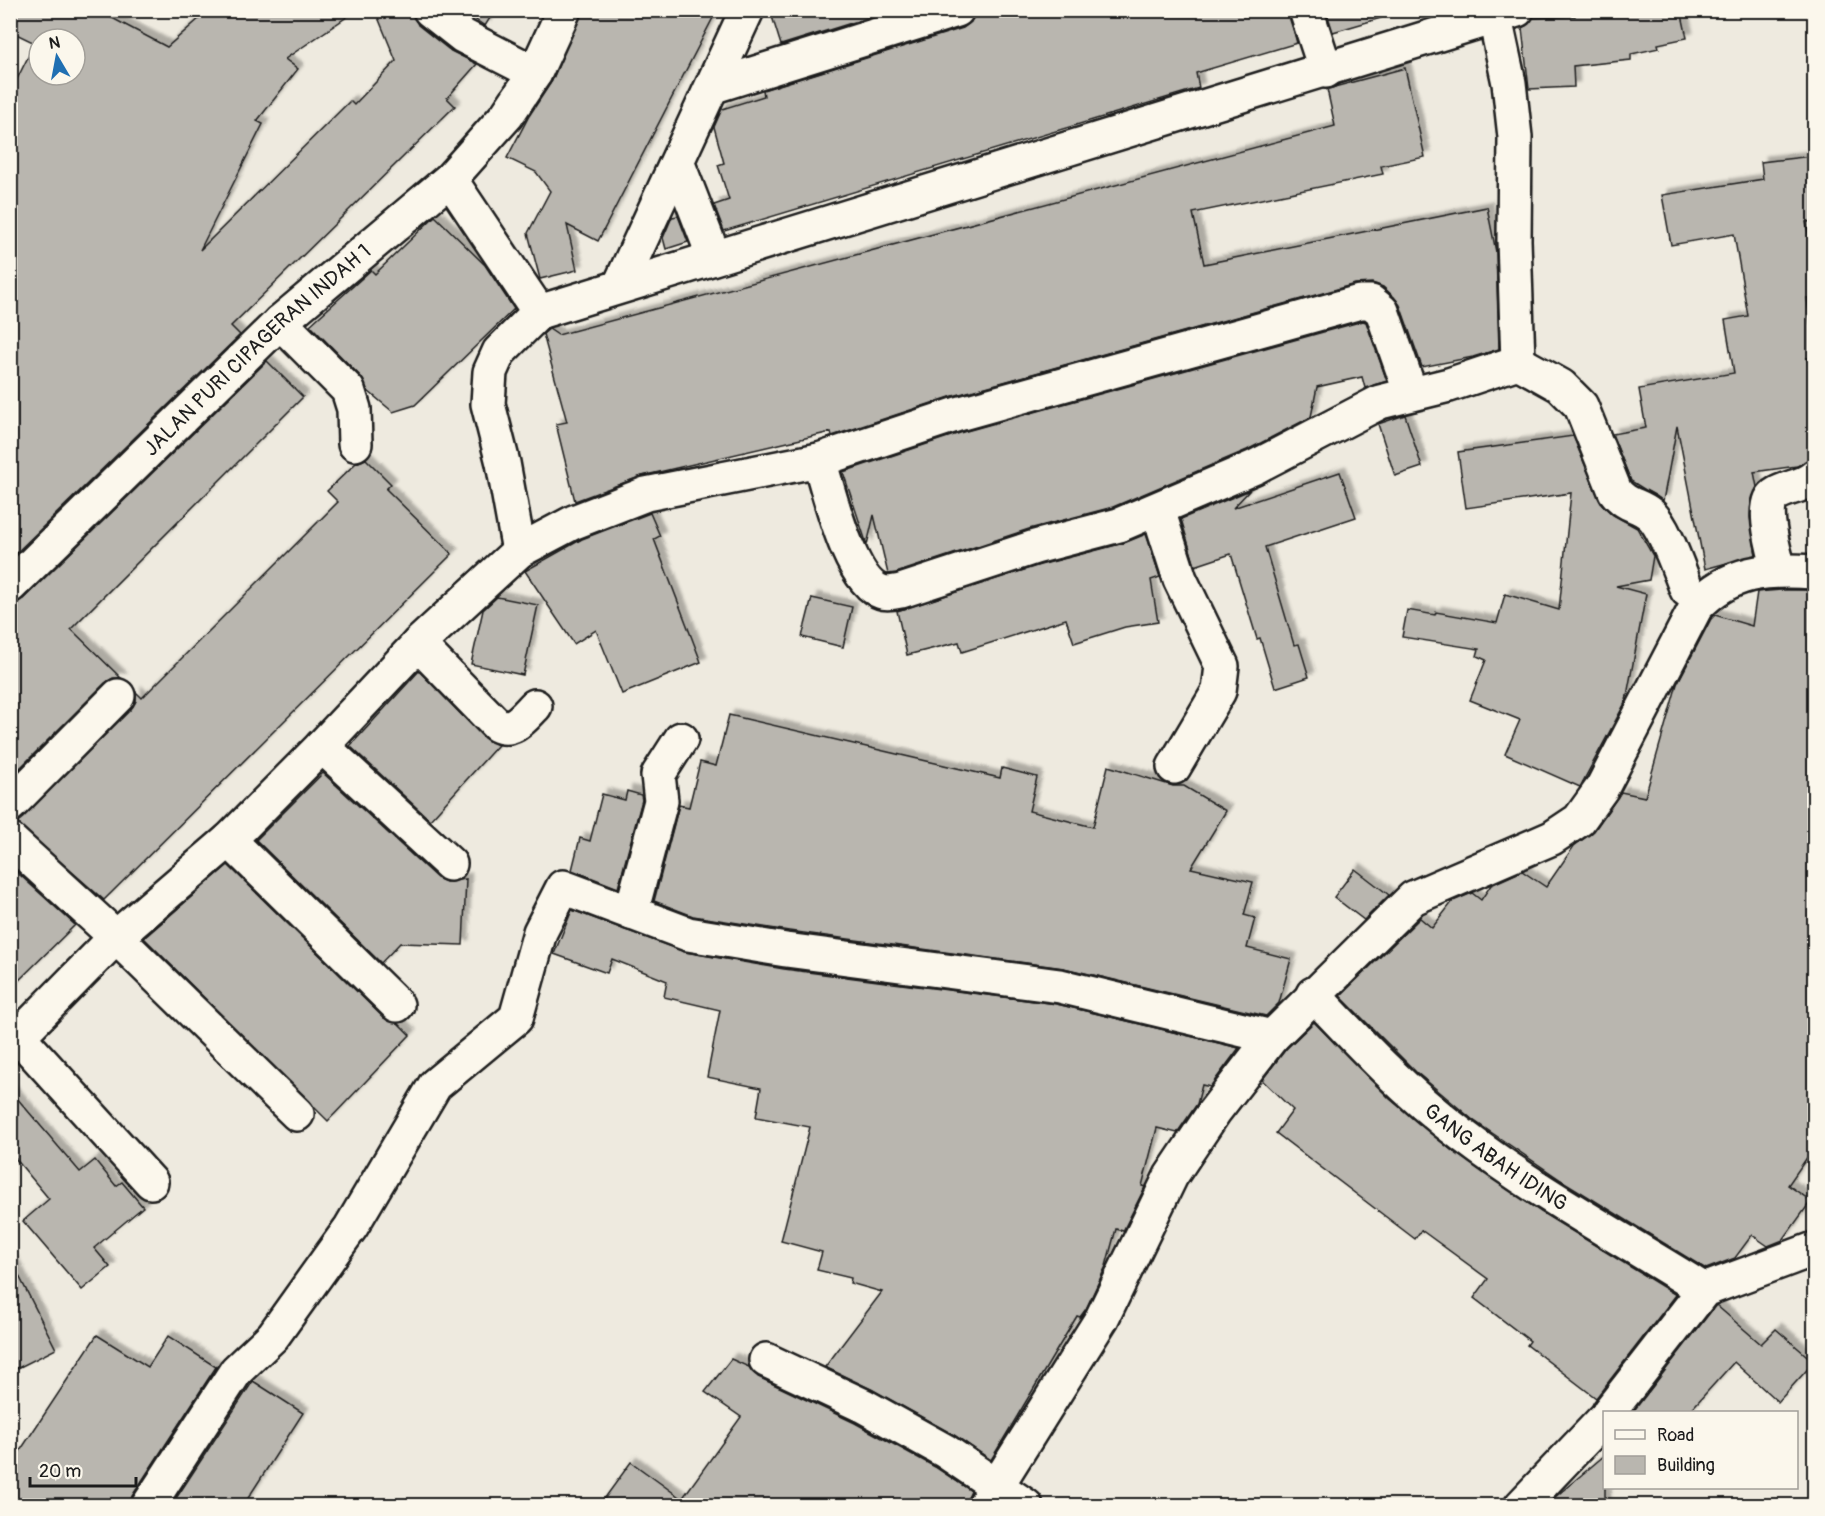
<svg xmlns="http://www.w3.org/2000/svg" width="1825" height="1516" font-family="Pangolin,sans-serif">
<defs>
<filter id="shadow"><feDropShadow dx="5.5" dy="-5.5" stdDeviation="1.5" flood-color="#0004"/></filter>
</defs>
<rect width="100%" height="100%" fill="#eeeadf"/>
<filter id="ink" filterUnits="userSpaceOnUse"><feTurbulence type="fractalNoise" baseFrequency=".0167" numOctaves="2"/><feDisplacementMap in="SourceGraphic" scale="12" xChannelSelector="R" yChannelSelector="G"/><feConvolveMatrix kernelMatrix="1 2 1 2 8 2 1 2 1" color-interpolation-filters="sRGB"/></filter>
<g filter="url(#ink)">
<g fill="#b9b6af" stroke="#1c1c1c" stroke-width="1.5" fill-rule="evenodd" filter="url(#shadow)">
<path d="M10 10H97L167 47 209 10H357L285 59 298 69 257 121 263 124 200 250 350 101 354 105 396 61 375 10H412L418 25 451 51 477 64 447 98 455 106 231 326 240 335 10 559V93L35 43 10 31ZM39 39H75V75H39Z"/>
<polygon points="461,10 495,10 485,26"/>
<polygon points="582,10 717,10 598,241 567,225 577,270 540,279 528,233 550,191 536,172 507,158 529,116 552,81"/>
<polygon points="770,10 893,10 781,45"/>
<polygon points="975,10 1288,10 1297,43 1196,73 1199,88 724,231 714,205 729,200 718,165 724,163 714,127 722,109 764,96 763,90 963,28 971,22"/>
<polygon points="1326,10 1380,10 1381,18 1333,32"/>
<polygon points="1575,10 1681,10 1687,38 1658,44 1659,48 1631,54 1631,60 1573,66 1574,87 1529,89 1522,28 1533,18 1575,16"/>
<polygon points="1405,68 1425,157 1381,166 1383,174 1193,213 1204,264 1487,207 1496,252 1499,349 1473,357 1422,367 1400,305 1394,297 1383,287 1372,283 1355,284 953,396 832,436 831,432 642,476 575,501 556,424 567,422 543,334 549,329 558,335 1335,126 1327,89"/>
<polygon points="1812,156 1815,221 1806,222 1815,271 1815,297 1807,298 1815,357 1807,358 1815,400 1815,459 1797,466 1754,472 1757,487 1751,502 1750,517 1756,555 1705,569 1677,426 1663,501 1631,481 1612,434 1646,428 1639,389 1734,373 1725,320 1748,316 1734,234 1671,245 1662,195 1763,179 1761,162"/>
<polygon points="435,216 485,265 514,309 415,405 393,412 368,391 361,377 310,325 371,270 375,274"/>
<polygon points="678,216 688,242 666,249 663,238 672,217"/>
<polygon points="1363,321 1366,322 1387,381 1365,388 1362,377 1317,387 1311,417 1247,450 1113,507 1029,529 896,573 888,574 874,515 867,545 843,472 963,432"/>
<polygon points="267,361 303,397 71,629 121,678 113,678 105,683 10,778 10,604 23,599"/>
<polygon points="1405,415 1422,467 1395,476 1378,424"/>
<polygon points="1573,436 1601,503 1613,515 1637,528 1653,556 1649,580 1616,586 1646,594 1626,701 1580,787 1505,754 1520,720 1470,700 1486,660 1477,656 1479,649 1402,637 1407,610 1435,615 1436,612 1497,623 1505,594 1559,610 1571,493 1466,508 1458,452"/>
<polygon points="366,459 391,484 386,489 452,554 104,900 16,823 131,709 136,701 136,692 142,698 338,502 327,491 356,463"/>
<polygon points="1340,472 1356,517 1265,547 1294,645 1299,644 1309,677 1275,688 1260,638 1257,639 1231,554 1195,566 1181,519 1250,490 1233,508"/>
<polygon points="650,513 660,536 654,539 701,662 622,694 596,630 574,644 525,571 582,539"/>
<polygon points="1146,534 1160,577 1151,580 1158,622 1125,627 1074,643 1066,619 962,652 959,642 907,655 897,611 1040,565 1124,543"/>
<polygon points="1781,590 1815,590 1815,1146 1788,1185 1811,1201 1783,1240 1768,1246 1752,1235 1735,1258 1706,1269 1561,1180 1473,1120 1416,1072 1340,996 1420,918 1432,928 1453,901 1472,893 1481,900 1491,885 1522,871 1546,887 1574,846 1594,831 1621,792 1645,797 1677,684 1711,619 1715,615 1752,626 1757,592"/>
<polygon points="497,597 538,605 523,675 471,664 483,610"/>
<polygon points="812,598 852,607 843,647 802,637"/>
<polygon points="419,671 484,738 498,745 430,820 350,746"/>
<polygon points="729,715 1000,778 1002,768 1037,777 1029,811 1093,827 1108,766 1173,786 1184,786 1226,811 1191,868 1253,882 1244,915 1255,918 1247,948 1291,959 1279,1003 1266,1016 1064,968 789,931 693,916 654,901 679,805 689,807 700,762 716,766"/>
<polygon points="323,773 437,878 446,882 466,879 463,945 400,943 381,963 256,840"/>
<polygon points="627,791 641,795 642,800 618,888 572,870 580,838 590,841 602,794 625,800"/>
<polygon points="228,865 384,1018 398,1023 410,1035 328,1121 144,938"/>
<polygon points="10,866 75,925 10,989"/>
<polygon points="1355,869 1389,895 1364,920 1334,897"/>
<polygon points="572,910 685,952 784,969 1057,1004 1239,1048 1210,1087 1202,1085 1197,1104 1177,1133 1157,1128 1142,1186 1145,1187 1123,1231 1116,1229 1106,1266 1086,1309 1080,1317 1077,1316 991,1460 954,1435 873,1390 825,1367 882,1292 850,1283 851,1278 817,1270 822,1252 781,1241 810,1127 756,1117 761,1088 707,1077 720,1010 664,997 667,981 612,959 607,973 554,954"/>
<polygon points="1314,1022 1390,1099 1451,1150 1541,1212 1676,1295 1596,1398 1527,1345 1530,1341 1474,1298 1488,1279 1421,1230 1415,1239 1276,1133 1293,1110 1262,1080 1286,1049"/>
<polygon points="10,1090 80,1172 95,1160 116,1186 122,1182 143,1207 94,1248 110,1267 82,1290 23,1221 49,1199 10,1152"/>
<polygon points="10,1258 56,1349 10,1372"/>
<polygon points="1716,1305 1761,1344 1776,1329 1814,1362 1778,1402 1734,1362 1688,1413 1632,1413"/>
<polygon points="97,1335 148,1367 168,1336 216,1367 132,1496 129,1506 10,1506 10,1466"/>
<polygon points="731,1359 749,1367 758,1377 855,1423 935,1467 971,1491 965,1506 599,1506 631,1462 682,1499 741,1417 705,1392"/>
<polygon points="253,1381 303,1413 243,1506 171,1506"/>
<polygon points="1605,1455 1605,1506 1547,1506 1553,1499"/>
</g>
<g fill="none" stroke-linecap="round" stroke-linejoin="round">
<g stroke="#1c1c1c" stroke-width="38">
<g id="minor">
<polyline points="430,10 463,36 535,73"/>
<polyline points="1306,10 1326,71"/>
<polyline points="1495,18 1509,83 1515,137 1514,240 1518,362"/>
<polyline points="714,86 957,10"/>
<polyline points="678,164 714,257"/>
<polyline points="450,179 539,312"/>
<polyline points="620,285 747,10"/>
<polyline points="280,322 348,390 354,409 355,444"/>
<path d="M819 460C829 491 849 582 882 592 887 594 896 592 901 591L1035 547 1119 525 1255 467 1380 402 1449 385 1518 362 1561 386 1581 406 1615 491C1626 506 1638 504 1650 514 1665 527 1679 571 1687 590"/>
<polyline points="1158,510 1180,579 1222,666 1219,691 1174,767"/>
<polyline points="519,551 503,463 488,404 490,372 499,352 539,312 1517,10"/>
<path d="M1779 570C1775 553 1759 503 1776 494 1788 487 1804 486 1814 477"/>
<path id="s1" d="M10 586 280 322 450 179 507 115 535 73 564 10"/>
<path d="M418 644 497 725C513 733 524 717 535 706"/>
<polyline points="322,746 450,864"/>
<polyline points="10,805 118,696"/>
<polyline points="10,840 116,937 297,1114"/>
<polyline points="229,840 397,1005"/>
<polyline points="631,913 661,801 658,775 681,739"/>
<path id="s2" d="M1313 994C1360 1044 1407 1094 1462 1135 1538 1193 1623 1239 1704 1290"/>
<polyline points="19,1037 151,1182"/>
<polyline points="10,1045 116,937 229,840 322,746 418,644 519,551 574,522 646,494 819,460 958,414 1360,302 1371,302 1382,311 1411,394"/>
<polyline points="766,1360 864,1406 945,1451 1026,1506"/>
<polyline points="1609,1412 1704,1290 1814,1249"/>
<polyline points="148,1506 236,1371 273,1336 351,1227 435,1085 516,1018 540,932 563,887 688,934 786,950 1060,986 1272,1037"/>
<path d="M984 1506 1102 1318 1171 1176 1214 1112 1272 1037 1413 898 1552 838 1579 820 1602 788 1696 607C1731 570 1766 569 1814 572"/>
<polyline points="1521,1506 1604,1419"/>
</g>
</g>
<use href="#minor" stroke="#fbf7ec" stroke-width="33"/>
</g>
</g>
<g text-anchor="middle" stroke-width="4.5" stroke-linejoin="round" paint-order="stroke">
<g font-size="21" fill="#1c1c1c" stroke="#fbf7ec">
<text dy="7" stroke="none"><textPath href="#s1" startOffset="342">JALAN PURI CIPAGERAN INDAH 1</textPath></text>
<text dy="7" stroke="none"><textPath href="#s2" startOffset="246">GANG ABAH IDING</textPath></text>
</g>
</g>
<rect width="1825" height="1516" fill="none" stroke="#fbf7ec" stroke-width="36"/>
<rect x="18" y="18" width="1789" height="1480" fill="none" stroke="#1c1c1c" stroke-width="2" filter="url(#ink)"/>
<rect x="1603" y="1411" width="195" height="78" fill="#fbf7ec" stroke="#a29f99" stroke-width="1.5"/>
<rect x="1615" y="1430" width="30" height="9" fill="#fbf7ec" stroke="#a29f99" stroke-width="1.5"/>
<text x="1657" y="1441" font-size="18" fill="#1c1c1c">Road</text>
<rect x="1615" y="1456" width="30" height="18" fill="#b9b6af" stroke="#a29f99" stroke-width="1.5"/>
<text x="1657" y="1471" font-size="18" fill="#1c1c1c">Building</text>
<g transform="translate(57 57) rotate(350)"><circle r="28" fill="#fbf7ec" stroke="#a29f99" stroke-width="1.5"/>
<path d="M0-4.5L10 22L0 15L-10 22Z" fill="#1f6fb2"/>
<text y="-9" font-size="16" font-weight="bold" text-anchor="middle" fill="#1c1c1c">N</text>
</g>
<path d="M30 1477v9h106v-9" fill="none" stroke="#1c1c1c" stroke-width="3"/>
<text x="39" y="1477" font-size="18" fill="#1c1c1c" stroke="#fbf7ec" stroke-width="4.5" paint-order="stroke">20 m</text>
</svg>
